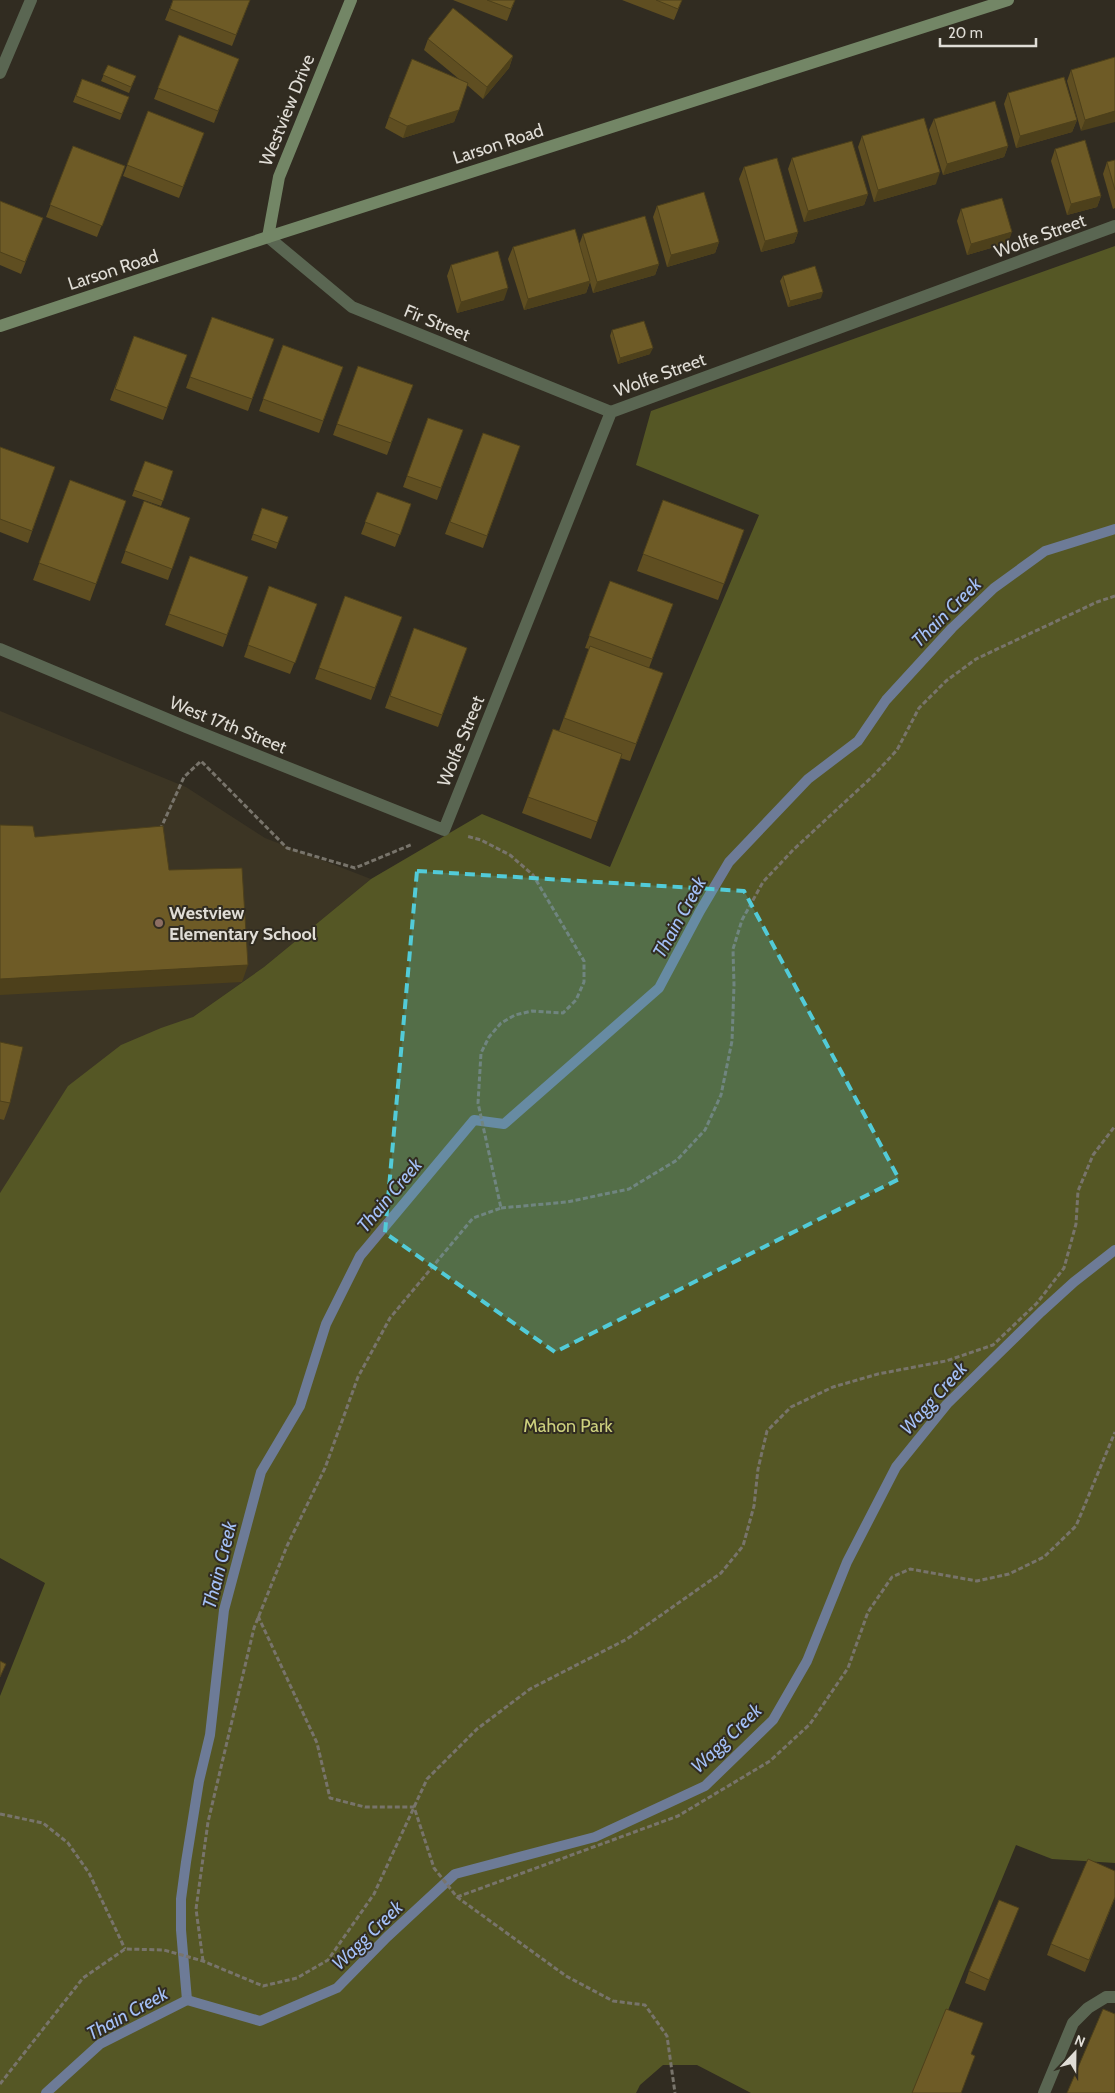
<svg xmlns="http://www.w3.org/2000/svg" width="1115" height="2093" font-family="Cabin,sans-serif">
<rect width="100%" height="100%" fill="#312c21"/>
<polygon fill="#3c3524" points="0,711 186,787 265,838 371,879 264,967 193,1017 0,1193"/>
<polygon fill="#555725" points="1115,246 1115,1863 1052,1859 1016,1845 914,2093 751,2093 697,2065 663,2065 640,2085 636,2093 0,2093 0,1696 45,1583 0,1558 0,1193 68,1086 121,1045 161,1028 193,1017 264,967 371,879 482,814 610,867 759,515 636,465 651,411"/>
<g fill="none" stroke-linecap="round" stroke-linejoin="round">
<g stroke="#6d7b97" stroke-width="10">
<polyline points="187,2000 181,1930 181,1899 186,1862 199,1781 210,1735 224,1610 261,1472 300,1406 326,1324 360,1256 474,1120 504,1124 659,988 700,911 729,862 808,779 858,741 886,700 952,628 994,588 1045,551 1115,529"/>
<polyline points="187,2000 260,2021 337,1988 387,1937 455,1874 595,1837 705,1786 773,1720 807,1661 847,1562 896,1467 947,1404 1041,1312 1074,1282 1115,1250"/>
<polyline points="46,2093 100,2044 187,2000"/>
</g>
<g stroke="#78746b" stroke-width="3" stroke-dasharray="5 2.5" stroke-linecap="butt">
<polyline points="160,830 184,777 201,761 287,848 355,868 413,844"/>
<polyline points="501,1208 567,1202 629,1189 677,1160 705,1130 721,1095 732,1041 734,985 733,949 742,920 763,882 793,850 873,776 897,750 919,708 946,681 976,659 1097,602 1115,596"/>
<polyline points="258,1616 317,1743 330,1798 365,1807 414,1807 434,1868 457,1897 566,1976 613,2001 645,2005 667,2036 675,2093"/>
<polyline points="0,1814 43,1823 68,1843 89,1873 125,1949"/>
<polyline points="457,1897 678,1816 770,1761 810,1724 848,1668 868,1612 892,1577 910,1569 977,1581 1009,1574 1044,1557 1076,1526 1115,1432"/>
<polyline points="203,1961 196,1909 208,1822 254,1628 287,1546 325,1468 358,1377 390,1318 473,1218 501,1208 478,1103 481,1053 489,1037 501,1023 515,1015 532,1011 563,1013 576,1000 584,982 584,961 533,875 510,855 481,840 466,836"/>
<polyline points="0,2084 83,1978 125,1949 164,1950 203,1961 263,1986 297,1978 328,1960 374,1894 427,1779 477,1729 530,1689 627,1639 721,1573 743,1546 754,1506 758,1469 767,1431 791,1407 833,1387 878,1374 946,1361 993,1345 1037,1303 1064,1268 1076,1224 1078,1191 1093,1155 1115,1126"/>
</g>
<g stroke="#5a6652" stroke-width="12">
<polyline points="0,73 31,0"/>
<polyline points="1044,2093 1073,2023 1088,2008 1106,1997 1115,1997"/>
</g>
<g stroke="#5a6652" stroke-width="12">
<polyline points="268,237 352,307 611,412"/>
<polyline points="0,649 186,727 444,830 611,412 1115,226"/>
</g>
<g stroke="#738666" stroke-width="12">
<polyline points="268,237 279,177 351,0"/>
<polyline points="0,326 268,237 1008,0"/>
</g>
</g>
<g fill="#5f4e21">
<polygon points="173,0 250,0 232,46 165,20"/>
<polygon points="453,0 515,0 507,21"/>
<polygon points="622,0 682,0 674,20"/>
<polygon points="179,35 239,59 214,123 154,99"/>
<polygon points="428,39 513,56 509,68 483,99 467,85 454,122 403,138 385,128 389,117 459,79 424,50"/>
<polygon points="1115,57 1081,131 1067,81 1071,70"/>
<polygon points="108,65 136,76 129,93 101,81"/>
<polygon points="82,79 129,97 120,120 73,102"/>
<polygon points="1008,93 1077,120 1072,132 1016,148 1004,104"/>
<polygon points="148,111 204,133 179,198 123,176"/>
<polygon points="934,119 1008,146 1004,157 943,175 929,130"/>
<polygon points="862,136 936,184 874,202 858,147"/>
<polygon points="73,146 125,166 97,237 46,217"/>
<polygon points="1055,149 1101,196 1097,207 1067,215 1051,161"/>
<polygon points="792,158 868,194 864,205 804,222 788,169"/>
<polygon points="1115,160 1115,208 1113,209 1103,174 1107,162"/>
<polygon points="744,167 798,232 794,243 761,252 739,179"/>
<polygon points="0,201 43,218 21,274 0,265"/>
<polygon points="657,206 719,242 715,253 667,267 653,217"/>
<polygon points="961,209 1008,243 967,255 957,221"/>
<polygon points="583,234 659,264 655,275 593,293 590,282 586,293 524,310 508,259 513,247 579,245"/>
<polygon points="451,265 504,300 457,313 447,276"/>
<polygon points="783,276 821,298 788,307 780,281"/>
<polygon points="212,317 274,339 248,411 186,388"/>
<polygon points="612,330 650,354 618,364 610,336"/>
<polygon points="134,336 187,355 163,420 110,400"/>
<polygon points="283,345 343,367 319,433 259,411"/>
<polygon points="358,366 413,385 387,455 333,435"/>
<polygon points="428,418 463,430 437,500 403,487"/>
<polygon points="483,433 520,446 483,548 445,534"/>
<polygon points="0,447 55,467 28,543 0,532"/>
<polygon points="145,461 173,471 161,506 132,496"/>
<polygon points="70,480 126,501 90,601 33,580"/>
<polygon points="377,492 411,504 395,547 361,534"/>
<polygon points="663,500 744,530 718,600 637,571"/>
<polygon points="144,501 190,518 168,580 121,563"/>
<polygon points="262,508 288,517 276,549 251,540"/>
<polygon points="190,556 248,577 223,647 165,625"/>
<polygon points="610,581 673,604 649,668 663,673 630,761 620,758 591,839 522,813 553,729 559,731 589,649 585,648"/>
<polygon points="269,586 317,604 290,674 244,657"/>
<polygon points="345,596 402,617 371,700 315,679"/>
<polygon points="414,628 467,648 438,727 385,708"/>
<polygon points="0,1042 10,1103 4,1120 0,1119"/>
<polygon points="1115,1871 1115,1898 1085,1972 1047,1955 1051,1944"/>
<polygon points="1014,1920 985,1991 965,1983 969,1971"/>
</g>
<g fill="#4d401b">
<polygon points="513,56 509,68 483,99 487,87"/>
<polygon points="459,110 454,122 403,138 407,126"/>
<polygon points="1115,111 1115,122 1081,131 1085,120"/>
<polygon points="1077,120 1072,132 1016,148 1020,136"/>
<polygon points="1008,146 1004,157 943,175 947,164"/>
<polygon points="940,172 936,184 874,202 878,190"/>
<polygon points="868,194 864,205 804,222 808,211"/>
<polygon points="1101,196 1097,207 1067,215 1071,204"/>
<polygon points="798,232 794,243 761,252 765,241"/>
<polygon points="1012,232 1008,243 967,255 971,244"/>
<polygon points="719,242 715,253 667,267 671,255"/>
<polygon points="659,264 655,275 593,293 597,282"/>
<polygon points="590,281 586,293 524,310 528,299"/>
<polygon points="508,288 504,300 457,313 461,302"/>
<polygon points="823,292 821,298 788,307 790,301"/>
<polygon points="653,348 650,354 618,364 620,358"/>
<polygon points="248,965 242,982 0,995 0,979"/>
<polygon points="1019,1908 1014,1920 985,1991 989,1980"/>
</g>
<g fill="#6e5b26" stroke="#4d401b">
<polygon points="173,0 250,0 236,35 170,9"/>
<polygon points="487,0 515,0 511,9"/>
<polygon points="656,0 682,0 678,9"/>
<polygon points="453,8 513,56 487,87 428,39"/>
<polygon points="179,35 239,59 218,111 158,88"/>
<polygon points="1115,57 1115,111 1085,120 1071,70"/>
<polygon points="412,59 468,83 459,110 407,126 389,117"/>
<polygon points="108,65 136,76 131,87 103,75"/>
<polygon points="1064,77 1077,120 1020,136 1008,93"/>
<polygon points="82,79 129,97 122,114 76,96"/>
<polygon points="995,101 1008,146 947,164 934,119"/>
<polygon points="148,111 204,133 183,187 127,165"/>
<polygon points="924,118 940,172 878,190 862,136"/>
<polygon points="1085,140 1101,196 1071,204 1055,149"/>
<polygon points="852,141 868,194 808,211 792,158"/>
<polygon points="73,146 125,166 102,226 50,205"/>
<polygon points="777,158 798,232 765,241 744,167"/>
<polygon points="1115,160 1115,190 1107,162"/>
<polygon points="704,192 719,242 671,255 657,206"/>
<polygon points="1002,198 1012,232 971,244 961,209"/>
<polygon points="0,201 43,218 25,262 0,252"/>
<polygon points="645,216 659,264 597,282 583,234"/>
<polygon points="575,229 590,281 528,299 513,247"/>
<polygon points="498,251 508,288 461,302 451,265"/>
<polygon points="815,266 823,292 790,301 783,276"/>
<polygon points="212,317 274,339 252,399 190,377"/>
<polygon points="644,321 653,348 620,358 612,330"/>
<polygon points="134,336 187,355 167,408 115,389"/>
<polygon points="283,345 343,367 323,421 263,399"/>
<polygon points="358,366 413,385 391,443 337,424"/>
<polygon points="428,418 463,430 441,488 407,476"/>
<polygon points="483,433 520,446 487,536 450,522"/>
<polygon points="0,447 55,467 32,531 0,519"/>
<polygon points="145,461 173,471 163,501 134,490"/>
<polygon points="70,480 126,501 96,584 39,563"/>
<polygon points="377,492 411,504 400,535 365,522"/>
<polygon points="663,500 744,530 724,584 643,554"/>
<polygon points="144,501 190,518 172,569 125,551"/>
<polygon points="262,508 288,517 278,543 253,534"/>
<polygon points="190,556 248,577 227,635 169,614"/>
<polygon points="610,581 673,604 652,659 589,636"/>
<polygon points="269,586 317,604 295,663 248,645"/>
<polygon points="345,596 402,617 375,688 319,668"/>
<polygon points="414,628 467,648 442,715 390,696"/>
<polygon points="590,646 663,673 636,744 564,718"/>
<polygon points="553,729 622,754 597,822 528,797"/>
<polygon points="0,825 33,826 35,837 163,826 169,870 242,868 248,965 0,979"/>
<polygon points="0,1042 23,1047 10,1103 0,1101"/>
<polygon points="0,1661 6,1664 0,1677"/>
<polygon points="1088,1859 1115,1871 1115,1897 1089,1960 1051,1944"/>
<polygon points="999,1900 1019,1908 989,1980 969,1971"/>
<polygon points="946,2009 983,2023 971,2054 975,2056 961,2093 912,2093"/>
<polygon points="1103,2009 1115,2014 1115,2093 1067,2093"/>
</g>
<path fill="#52cbd8" fill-opacity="0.2" stroke="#52cbd8" stroke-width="4" stroke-dasharray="10 6" stroke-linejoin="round" d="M417 871 744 891 899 1179 555 1352 385 1233Z"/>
<circle fill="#8d6e63" stroke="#312c21" stroke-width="2" cx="159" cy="923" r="5"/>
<g text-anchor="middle" stroke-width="4" stroke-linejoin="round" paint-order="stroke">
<g font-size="18" fill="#e0ddd6" stroke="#312c21">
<text transform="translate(287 110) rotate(-68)" y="6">Westview Drive</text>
<text transform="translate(498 144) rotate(-18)" y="6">Larson Road</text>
<text transform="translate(1040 236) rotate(-20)" y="6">Wolfe Street</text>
<text transform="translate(113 270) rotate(-18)" y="6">Larson Road</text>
<text transform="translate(437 323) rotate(22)" y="6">Fir Street</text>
<text transform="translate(660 375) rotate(-20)" y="6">Wolfe Street</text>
<text transform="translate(228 725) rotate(22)" y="6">West 17th Street</text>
<text transform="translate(461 741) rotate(-68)" y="6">Wolfe Street</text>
</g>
<g font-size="18" font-weight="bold" fill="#e0ddd6" stroke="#312c21" text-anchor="start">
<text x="169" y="919">Westview<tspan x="169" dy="21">Elementary School</tspan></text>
</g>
<g font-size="18" fill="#cdd07e" stroke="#312c21">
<text x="568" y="1432">Mahon Park</text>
</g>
<g font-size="19" font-style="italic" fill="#a4c0f7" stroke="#312c21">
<text transform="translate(946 612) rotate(-45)" y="7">Thain Creek</text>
<text transform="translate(679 917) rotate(-61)" y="7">Thain Creek</text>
<text transform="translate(389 1195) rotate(-50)" y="7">Thain Creek</text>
<text transform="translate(933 1398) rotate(-48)" y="7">Wagg Creek</text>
<text transform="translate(219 1565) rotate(-76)" y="7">Thain Creek</text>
<text transform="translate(726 1738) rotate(-44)" y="7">Wagg Creek</text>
<text transform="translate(367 1935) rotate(-44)" y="7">Wagg Creek</text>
<text transform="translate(127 2013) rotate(-29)" y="7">Thain Creek</text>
</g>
</g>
<g transform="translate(1075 2053) rotate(22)" stroke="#312c21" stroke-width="4" paint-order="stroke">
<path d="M0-4L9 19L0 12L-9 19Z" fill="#e0ddd6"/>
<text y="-8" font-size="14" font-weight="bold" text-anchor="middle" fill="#e0ddd6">N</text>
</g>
<path d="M940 38v8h96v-8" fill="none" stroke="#e0ddd6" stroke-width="2.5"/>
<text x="948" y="38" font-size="15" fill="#e0ddd6" stroke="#312c21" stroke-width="4" paint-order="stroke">20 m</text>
</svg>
